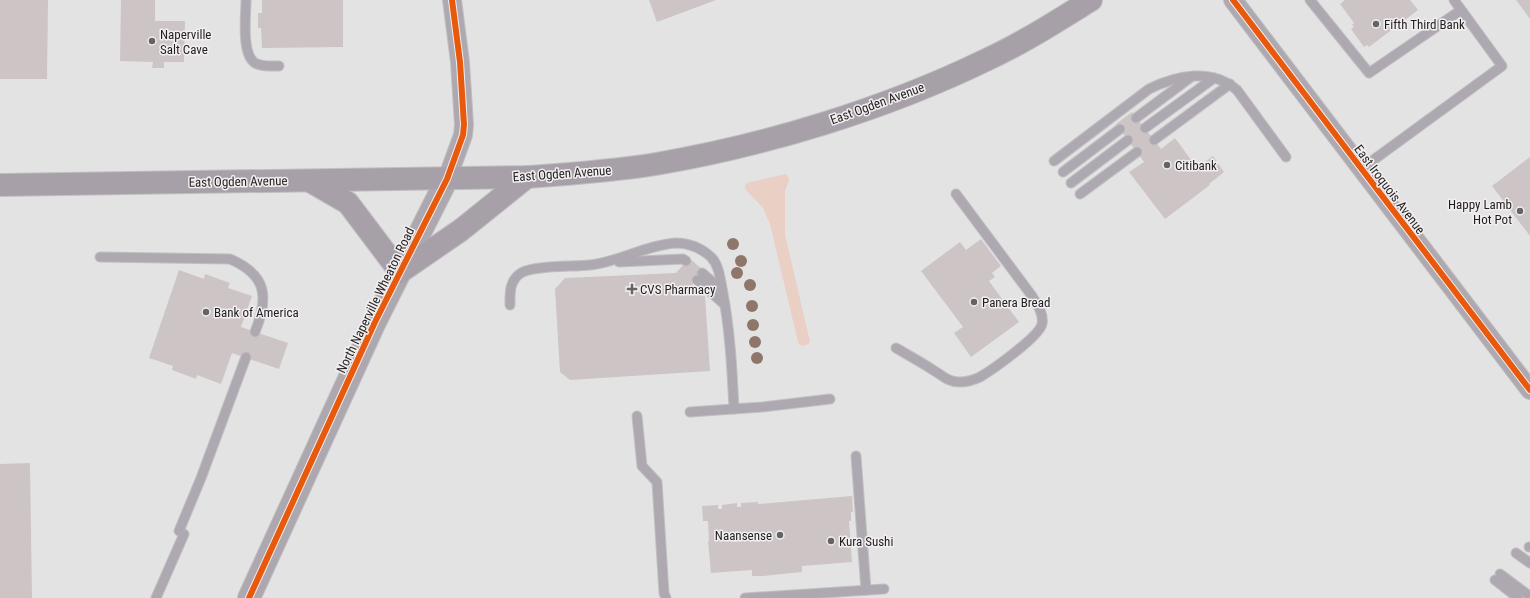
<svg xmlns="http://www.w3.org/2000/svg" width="1530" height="598" font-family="'Roboto Condensed',sans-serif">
<rect width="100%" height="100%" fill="#e4e3e4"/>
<path fill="#eacfc5" d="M786 174 788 176 789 181 785 191V234L810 342C807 346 804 346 800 345L798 342 770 224 763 208 745 189V185L750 182Z"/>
<g fill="#cdc4c5">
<polygon points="0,0 48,0 47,79 0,79"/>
<polygon points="121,0 155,0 155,21 185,21 184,62 164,62 164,68 152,68 153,62 120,61"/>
<polygon points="262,0 343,0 343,47 262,48 261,28 258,28 258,13 262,13"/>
<polygon points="649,0 716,0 657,22"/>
<polygon points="1345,0 1410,0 1418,10 1369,47 1367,45 1364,47 1351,29 1354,27 1352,25 1354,23 1340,4"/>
<polygon points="1516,0 1530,0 1530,19"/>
<polygon points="1132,112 1161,149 1175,138 1197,168 1213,156 1224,172 1209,184 1210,185 1165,219 1129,172 1144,162 1116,124"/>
<polygon points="1530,157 1530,236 1492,186"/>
<polygon points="981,239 1001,266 992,273 995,277 989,281 1019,322 971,357 954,333 963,327 921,271 960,242 966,250"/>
<polygon points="689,258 704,271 692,285 705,296 710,371 570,380 560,372 555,289 565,278 676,273"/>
<polygon points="179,270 204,279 205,274 230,283 228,288 252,296 241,327 288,343 279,369 232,353 221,384 197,375 196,379 183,374 172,370 173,366 149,358"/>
<polygon points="30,463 32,598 0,598 0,464"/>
<polygon points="852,496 853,512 851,512 851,521 849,521 852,562 802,566 802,572 763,576 752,576 752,570 711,573 708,541 709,541 708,521 703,521 702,506 718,505 718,509 722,509 722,505 737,503 737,507 741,507 741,503 758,502 758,504"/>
</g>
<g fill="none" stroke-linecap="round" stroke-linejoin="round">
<g stroke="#c1c0c1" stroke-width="11">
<g id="lane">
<path d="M246 0C246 15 241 54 255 63 262 67 271 66 279 66"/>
<polyline points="1310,0 1369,73 1461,10"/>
<polyline points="1136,118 1191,77"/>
<polyline points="1145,128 1214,78"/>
<polyline points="1154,140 1230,84"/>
<path d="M1054 161 1149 89C1177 75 1212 68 1237 90L1286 157"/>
<polyline points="1361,169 1502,66 1454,0"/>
<polyline points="1063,172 1120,129"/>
<polyline points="1071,183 1128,140"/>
<polyline points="1080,194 1137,152"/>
<path d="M100 257 230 259C267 275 269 297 255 332"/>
<polyline points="619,262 683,259 686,261"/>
<polyline points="702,273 722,290"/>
<polyline points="697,280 725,305"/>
<path d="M510 305C510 293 509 281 521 273 534 265 574 267 590 265 619 262 646 245 676 243 689 243 701 248 711 257 719 265 720 278 722 288 730 329 732 368 734 409"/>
<path d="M896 348C908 355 921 362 933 370 942 375 948 382 959 382 966 382 974 380 980 377 992 370 1039 337 1042 324 1044 314 1037 304 1032 296L956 194"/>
<polyline points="690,412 762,407 830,399"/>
<polyline points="637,416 642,466 657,482 664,593 666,598"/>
<polyline points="856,456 866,590"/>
<polyline points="179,531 201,478 246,357"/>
<polyline points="1529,547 1530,547"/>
<polyline points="1516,553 1530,563"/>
<polyline points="1500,574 1527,594"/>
<polyline points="1495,580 1518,598"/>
<polyline points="156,598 184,534"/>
<polyline points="745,598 884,589"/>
</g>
</g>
<g stroke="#c1c0c1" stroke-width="20">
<g id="street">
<polyline points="1233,0 1530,390"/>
<polyline points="447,179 463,135 464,125 460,62 452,0"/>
</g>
</g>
<g stroke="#c1c0c1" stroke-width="24">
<polyline id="secondary" points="249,598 375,322 447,179"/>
</g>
<g stroke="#c1c0c1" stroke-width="24">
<g id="primary">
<polyline points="310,181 348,203 400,272 461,230 527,177"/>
<path d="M0 185 527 177C570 174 614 171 656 164 767 145 885 109 986 60 1023 43 1057 21 1091 0"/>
</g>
</g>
<use href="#lane" stroke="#aea8b1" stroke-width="9"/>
<use href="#street" stroke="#aea8b1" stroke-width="18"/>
<use href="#secondary" stroke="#ada7b0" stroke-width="22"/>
<use href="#primary" stroke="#a7a0a9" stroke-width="22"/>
<g stroke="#f3eff1" stroke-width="8">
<g id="cycleway">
<polyline points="1233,0 1530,390"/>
<polyline points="249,598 375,322 447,179 463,135 464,125 460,62 452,0"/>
</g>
</g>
<use href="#cycleway" stroke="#e8590c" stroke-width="6"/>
</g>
<g fill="#8e766b">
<circle cx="733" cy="244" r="6"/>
<circle cx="741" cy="261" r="6"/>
<circle cx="737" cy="273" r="6"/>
<circle cx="750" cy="285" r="6"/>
<circle cx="752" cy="306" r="6"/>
<circle cx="753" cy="325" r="6"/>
<circle cx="755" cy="342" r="6"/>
<circle cx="757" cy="358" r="6"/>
</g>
<g fill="#656464" stroke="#f3eff1" stroke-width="1.5">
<circle cx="1376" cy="24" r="4"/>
<circle cx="152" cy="41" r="4"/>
<circle cx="1167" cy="165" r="4"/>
<circle cx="1520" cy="211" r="4"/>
<path d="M630 283h4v4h4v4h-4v4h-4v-4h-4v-4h4z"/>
<circle cx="974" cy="302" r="4"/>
<circle cx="206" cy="312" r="4"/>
<circle cx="780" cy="535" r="4"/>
<circle cx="831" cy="541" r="4"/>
</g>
<g text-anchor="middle" stroke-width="3" stroke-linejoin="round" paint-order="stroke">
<g font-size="13" fill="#201f1f" stroke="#f3eff1" text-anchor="start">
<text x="1384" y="29">Fifth Third Bank</text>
<text x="160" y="39">Naperville<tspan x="160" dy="15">Salt Cave</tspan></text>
<text x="1175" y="170">Citibank</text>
<text x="1512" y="209" text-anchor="end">Happy Lamb<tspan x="1512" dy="15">Hot Pot</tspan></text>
<text x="640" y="294">CVS Pharmacy</text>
<text x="982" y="307">Panera Bread</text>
<text x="214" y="317">Bank of America</text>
<text x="772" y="540" text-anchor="end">Naansense</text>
<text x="839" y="546">Kura Sushi</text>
</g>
<g font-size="13" fill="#201f1f" stroke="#f3eff1">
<text transform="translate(877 103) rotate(-20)" y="5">East Ogden Avenue</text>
<text transform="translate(562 173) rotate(-4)" y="5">East Ogden Avenue</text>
<text transform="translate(238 181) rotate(-1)" y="5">East Ogden Avenue</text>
<text transform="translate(1390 189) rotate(53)" y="5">East Iroquois Avenue</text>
<text transform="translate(375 300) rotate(-64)" y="5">North Naperville Wheaton Road</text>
</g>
</g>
</svg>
